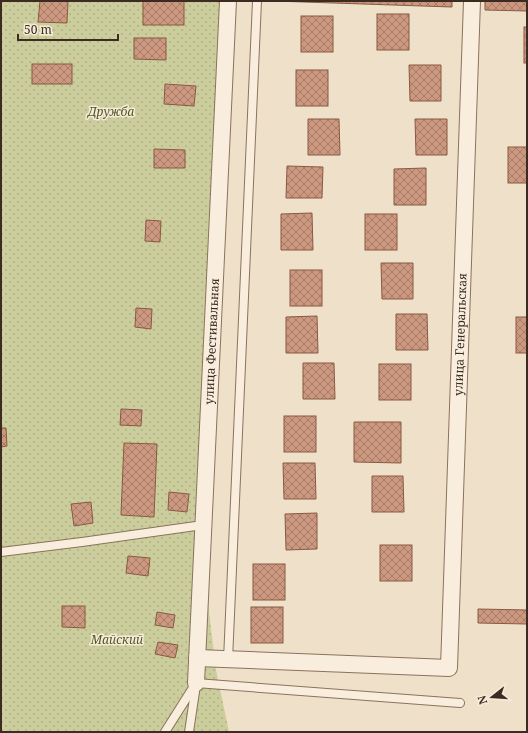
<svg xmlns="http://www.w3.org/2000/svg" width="528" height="733" font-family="'Noto Serif',serif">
<defs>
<pattern id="grass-dots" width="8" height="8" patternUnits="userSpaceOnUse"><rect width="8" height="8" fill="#cccd9c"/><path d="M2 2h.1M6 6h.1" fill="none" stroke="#b0b086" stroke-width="1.8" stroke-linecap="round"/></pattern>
<pattern id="building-cross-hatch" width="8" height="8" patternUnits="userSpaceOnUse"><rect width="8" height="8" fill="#cc987f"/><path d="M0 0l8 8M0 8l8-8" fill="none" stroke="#a77c68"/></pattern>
</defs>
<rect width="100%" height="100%" fill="#efe0c9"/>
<polygon fill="url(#grass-dots)" points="1,1 228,1 199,530 216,670 229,732 1,732"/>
<g fill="url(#building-cross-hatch)" stroke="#8a5943">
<polygon points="40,1 68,1 67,23 38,22"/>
<rect x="143" y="1" width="41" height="24"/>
<polygon points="274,1 452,1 452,7"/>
<polygon points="485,1 527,1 527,11 485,10"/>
<rect x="377" y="14" width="32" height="36"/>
<rect x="301" y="16" width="32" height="36"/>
<rect x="524" y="27" width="3" height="36"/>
<polygon points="134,38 166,38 166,60 134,59"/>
<rect x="32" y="64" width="40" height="20"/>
<polygon points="409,65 441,65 441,101 410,101"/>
<rect x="296" y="70" width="32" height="36"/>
<polygon points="165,84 196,86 194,106 164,104"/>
<polygon points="308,119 339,119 340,155 308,155"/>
<polygon points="415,119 447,119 447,155 416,155"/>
<rect x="508" y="147" width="19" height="36"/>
<polygon points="154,149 185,150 185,168 154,168"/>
<polygon points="287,166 323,167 322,198 286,198"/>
<polygon points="426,168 426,205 394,205 394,169"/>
<polygon points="312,213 313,250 281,250 281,214"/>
<rect x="365" y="214" width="32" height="36"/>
<polygon points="146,220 161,221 160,242 145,241"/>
<polygon points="381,263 413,263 413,299 382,299"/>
<rect x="290" y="270" width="32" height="36"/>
<polygon points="136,308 152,309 151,329 135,327"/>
<polygon points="396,314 427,314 428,350 396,350"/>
<polygon points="317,316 318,353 286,353 286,317"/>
<rect x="516" y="317" width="11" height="36"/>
<polygon points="303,363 334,363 335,399 303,399"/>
<rect x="379" y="364" width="32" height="36"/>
<polygon points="121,409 142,410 141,426 120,425"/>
<rect x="284" y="416" width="32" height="36"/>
<polygon points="354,422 401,422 401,463 354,462"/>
<polygon points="1,428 6,428 7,446 1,447"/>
<polygon points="124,443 157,444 154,517 121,515"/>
<polygon points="283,463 315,463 316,499 284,499"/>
<polygon points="372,476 403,476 404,512 372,512"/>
<polygon points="169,492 189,494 187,512 168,510"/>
<polygon points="91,502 93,523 74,526 71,504"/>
<polygon points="317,513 317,549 286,550 285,514"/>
<rect x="380" y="545" width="32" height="36"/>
<polygon points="128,556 150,558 148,576 126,573"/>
<rect x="253" y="564" width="32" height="36"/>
<polygon points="62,606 85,606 85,628 62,627"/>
<rect x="251" y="607" width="32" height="36"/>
<polygon points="478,609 527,610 527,624 478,623"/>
<polygon points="157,612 175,615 173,628 155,625"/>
<polygon points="158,642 178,645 175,658 155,654"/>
</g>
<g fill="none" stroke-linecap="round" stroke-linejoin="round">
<g stroke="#8b725d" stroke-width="10">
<g id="service">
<polyline points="1,552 82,542 203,525"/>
<polyline points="228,660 257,1"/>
<polyline points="196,683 460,703"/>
<polyline points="165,732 196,683"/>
<polyline points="189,732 196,685"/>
</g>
</g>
<g stroke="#8b725d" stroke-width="18">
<g id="minor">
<path id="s1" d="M197 658 449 668 472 1"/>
<path id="s2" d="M196 683 228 1"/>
</g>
</g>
<use href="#service" stroke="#f9eedd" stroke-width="8"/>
<use href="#minor" stroke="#f9eedd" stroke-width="16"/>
</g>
<g text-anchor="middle" stroke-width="3" stroke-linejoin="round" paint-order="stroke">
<g font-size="12" font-style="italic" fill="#505827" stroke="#f6ebd9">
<text x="111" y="116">Дружба</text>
<text x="117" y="644">Майский</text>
</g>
<g font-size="12" fill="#3c2b21" stroke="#f6ebd9">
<text dy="4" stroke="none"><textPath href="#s1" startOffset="586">улица Генеральская</textPath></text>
<text dy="4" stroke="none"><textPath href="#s2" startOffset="342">улица Фестивальная</textPath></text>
</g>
</g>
<rect width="528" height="733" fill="none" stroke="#3c2b21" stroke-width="4"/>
<g transform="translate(492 697) rotate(253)" stroke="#f6ebd9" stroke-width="3" paint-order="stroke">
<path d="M0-3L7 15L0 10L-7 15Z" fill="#3c2b21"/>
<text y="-6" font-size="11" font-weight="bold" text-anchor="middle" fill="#3c2b21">N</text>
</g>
<path d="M18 34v6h100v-6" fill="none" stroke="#3c2b21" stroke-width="2"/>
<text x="24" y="34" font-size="12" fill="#3c2b21" stroke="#f6ebd9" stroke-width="3" paint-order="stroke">50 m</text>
</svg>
